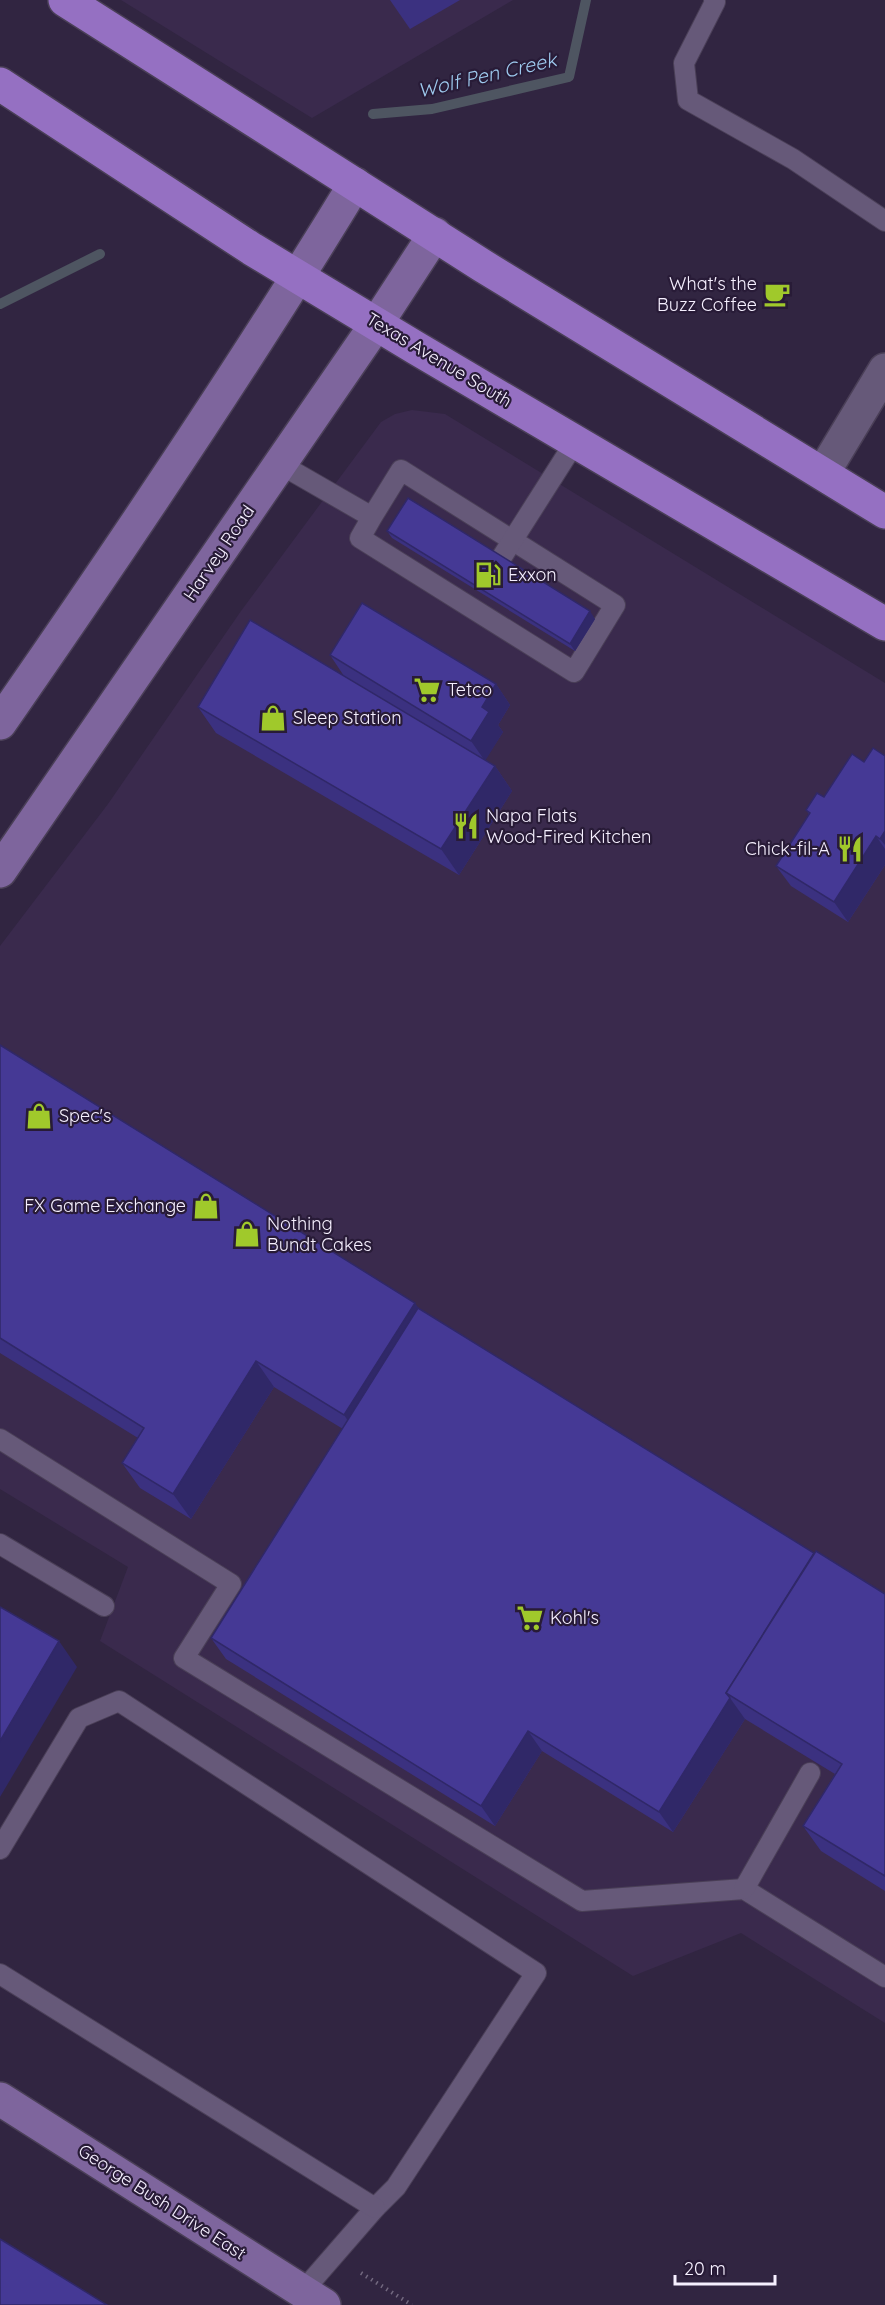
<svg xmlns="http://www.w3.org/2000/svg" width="885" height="2305" font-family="Quicksand,sans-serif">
<rect width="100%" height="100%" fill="#312541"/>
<g fill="#3a2a4d">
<polygon points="121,0 513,0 312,118"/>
<polygon points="412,410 445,414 885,683 885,2023 741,1933 633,1976 100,1641 128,1567 0,1489 0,946 108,804 241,611 381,422 395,414"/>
</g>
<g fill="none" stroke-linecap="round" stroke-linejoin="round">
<g stroke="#4e5561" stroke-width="10">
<polyline points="373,114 432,109 569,77 586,0"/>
<polyline points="0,304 100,254"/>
</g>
<g stroke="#4a3f57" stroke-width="22">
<g id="lane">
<polyline points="714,0 715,2 684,63 688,100 793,159 885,221"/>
<polyline points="280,464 372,517 360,538 574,672 615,605 401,470 372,517"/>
<polyline points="500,560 575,442"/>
<polyline points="0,1439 231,1584 184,1658 582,1901 744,1889 885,1977"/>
<polyline points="0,1544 104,1606"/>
<polyline points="0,1849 79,1718 119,1701 536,1973 396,2187 375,2208 302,2292"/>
<polyline points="744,1889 810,1773"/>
<polyline points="0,1974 375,2208"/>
</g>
</g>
<g stroke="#4a3f57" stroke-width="36">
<polyline id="street" points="823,473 885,370"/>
</g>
<g stroke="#4a3f57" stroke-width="36">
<g id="secondary">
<path d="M0 723C123 546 243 368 355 184"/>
<polyline points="0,871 377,323 435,234"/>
<polyline points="0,2099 324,2305"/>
</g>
</g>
<g stroke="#4a3f57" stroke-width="36">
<g id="primary">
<polyline points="65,0 483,266 885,512"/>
<polyline points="0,84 252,249 416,348 885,624"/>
</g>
</g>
<polyline stroke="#72687f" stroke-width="4" stroke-dasharray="1.5 4.5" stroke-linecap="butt" points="361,2273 412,2305"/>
<use href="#lane" stroke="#665979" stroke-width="20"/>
<use href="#street" stroke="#665979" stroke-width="33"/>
<use href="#secondary" stroke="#7e659d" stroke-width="33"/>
<use href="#primary" stroke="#9570c2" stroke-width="33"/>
</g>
<g fill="#3b3180">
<polygon points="390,0 460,0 410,29"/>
<polygon points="387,531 595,619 575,651 392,538"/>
<polygon points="330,655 496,684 510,705 498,725 503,732 485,760 495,766 512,791 459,875 216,733 198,707 344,676"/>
<polygon points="885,756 885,865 848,922 791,886 776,866 809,814 806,810 824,797 864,762"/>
<polygon points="0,1045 418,1308 814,1553 885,1594 885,1891 821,1851 803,1826 835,1774 745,1719 673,1832 542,1751 495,1826 226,1659 211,1638 343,1429 274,1387 191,1519 140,1488 122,1463 138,1438 0,1353"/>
</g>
<g fill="#302868">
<polygon points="590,611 595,619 575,651 570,644"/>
<polygon points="496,684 510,705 498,725 503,732 485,761 471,741 482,707"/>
<polygon points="495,766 512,791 459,875 441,849"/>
<polygon points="885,831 885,845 880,839"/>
<polygon points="876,836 885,849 885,865 848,922 834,902"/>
<polygon points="415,1303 433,1328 362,1441 344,1415"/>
<polygon points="256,1361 274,1387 191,1519 173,1494"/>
<polygon points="59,1641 77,1667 0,1797 0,1741"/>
<polygon points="730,1698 745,1719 673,1832 659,1812"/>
<polygon points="528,1731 542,1751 495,1826 481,1806"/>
</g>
<g fill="#453995" stroke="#302868" stroke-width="1.5">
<polygon points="408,498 590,611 570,644 387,531"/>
<polygon points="362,603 496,684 482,707 489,712 471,741 330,655"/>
<polygon points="250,620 495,766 441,849 198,707"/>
<polygon points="873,748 885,756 885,831 880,839 876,836 834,902 776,866 810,813 806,810 817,793 824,797 852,754 864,762"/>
<polygon points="0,1045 415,1303 344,1415 256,1361 173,1494 122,1463 144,1428 0,1338"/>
<polygon points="418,1308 814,1553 726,1693 730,1698 659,1812 528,1731 481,1806 211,1638"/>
<polygon points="816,1551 885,1594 885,1876 803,1826 842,1764 726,1693"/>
<polygon points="0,1607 59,1641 0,1741"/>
<polygon points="0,2239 107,2305 0,2305"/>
</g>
<defs>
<g id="cafe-bare" transform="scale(2.07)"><path d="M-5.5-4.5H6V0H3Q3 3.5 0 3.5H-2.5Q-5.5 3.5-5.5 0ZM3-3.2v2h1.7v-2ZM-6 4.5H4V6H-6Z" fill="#a0c92b" stroke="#281b37" stroke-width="2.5" paint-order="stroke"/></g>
<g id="fuel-bare" transform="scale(2.07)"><path d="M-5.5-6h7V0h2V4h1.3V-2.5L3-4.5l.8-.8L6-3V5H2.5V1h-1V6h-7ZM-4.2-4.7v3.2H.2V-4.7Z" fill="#a0c92b" stroke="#281b37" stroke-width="2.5" paint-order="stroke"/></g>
<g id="supermarket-bare" transform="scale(2.07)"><path d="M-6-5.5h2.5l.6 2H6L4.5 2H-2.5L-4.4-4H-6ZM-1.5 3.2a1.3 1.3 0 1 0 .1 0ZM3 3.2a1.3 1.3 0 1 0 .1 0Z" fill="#a0c92b" stroke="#281b37" stroke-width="2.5" paint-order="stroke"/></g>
<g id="shop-bare" transform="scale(2.07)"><path d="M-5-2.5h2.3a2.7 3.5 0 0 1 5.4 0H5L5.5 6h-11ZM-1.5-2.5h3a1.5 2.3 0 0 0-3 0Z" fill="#a0c92b" stroke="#281b37" stroke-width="2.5" paint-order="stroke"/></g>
<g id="restaurant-bare" transform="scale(2.07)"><path d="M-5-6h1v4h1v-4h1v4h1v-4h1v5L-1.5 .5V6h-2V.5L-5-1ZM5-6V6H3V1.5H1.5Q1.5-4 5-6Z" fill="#a0c92b" stroke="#281b37" stroke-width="2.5" paint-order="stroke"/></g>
</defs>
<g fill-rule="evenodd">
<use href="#cafe-bare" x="777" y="294"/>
<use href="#fuel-bare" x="488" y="575"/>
<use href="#supermarket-bare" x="427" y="690"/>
<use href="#shop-bare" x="273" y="718"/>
<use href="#restaurant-bare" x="466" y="826"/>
<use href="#restaurant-bare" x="850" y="849"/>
<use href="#shop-bare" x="39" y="1116"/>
<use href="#shop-bare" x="206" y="1206"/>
<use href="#shop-bare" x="247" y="1234"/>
<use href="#supermarket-bare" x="530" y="1618"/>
</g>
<g text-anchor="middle" stroke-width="4.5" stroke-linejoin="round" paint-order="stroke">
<g font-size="18" fill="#f6f0ff" stroke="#281b37" text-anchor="start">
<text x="757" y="290" text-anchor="end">What's the<tspan x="757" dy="21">Buzz Coffee</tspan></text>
<text x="508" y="581">Exxon</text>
<text x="447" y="696">Tetco</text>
<text x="293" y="724">Sleep Station</text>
<text x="486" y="822">Napa Flats<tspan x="486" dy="21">Wood-Fired Kitchen</tspan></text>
<text x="830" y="855" text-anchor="end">Chick-fil-A</text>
<text x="59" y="1122">Spec's</text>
<text x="186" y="1212" text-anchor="end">FX Game Exchange</text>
<text x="267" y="1230">Nothing<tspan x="267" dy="21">Bundt Cakes</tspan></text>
<text x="550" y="1624">Kohl's</text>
</g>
<g font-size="18" fill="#f6f0ff" stroke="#281b37">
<text transform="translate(439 360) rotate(31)" y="6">Texas Avenue South</text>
<text transform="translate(219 553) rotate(-56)" y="6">Harvey Road</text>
<text transform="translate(162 2202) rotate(33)" y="6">George Bush Drive East</text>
</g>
<g font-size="20" font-style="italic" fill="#9ecaee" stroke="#281b37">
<text transform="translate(487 75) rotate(-13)" y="7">Wolf Pen Creek</text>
</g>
</g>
<path d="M675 2275v9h100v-9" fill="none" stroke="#f6f0ff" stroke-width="3"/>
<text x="684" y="2275" font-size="18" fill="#f6f0ff" stroke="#281b37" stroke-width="4.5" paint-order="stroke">20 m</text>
</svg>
